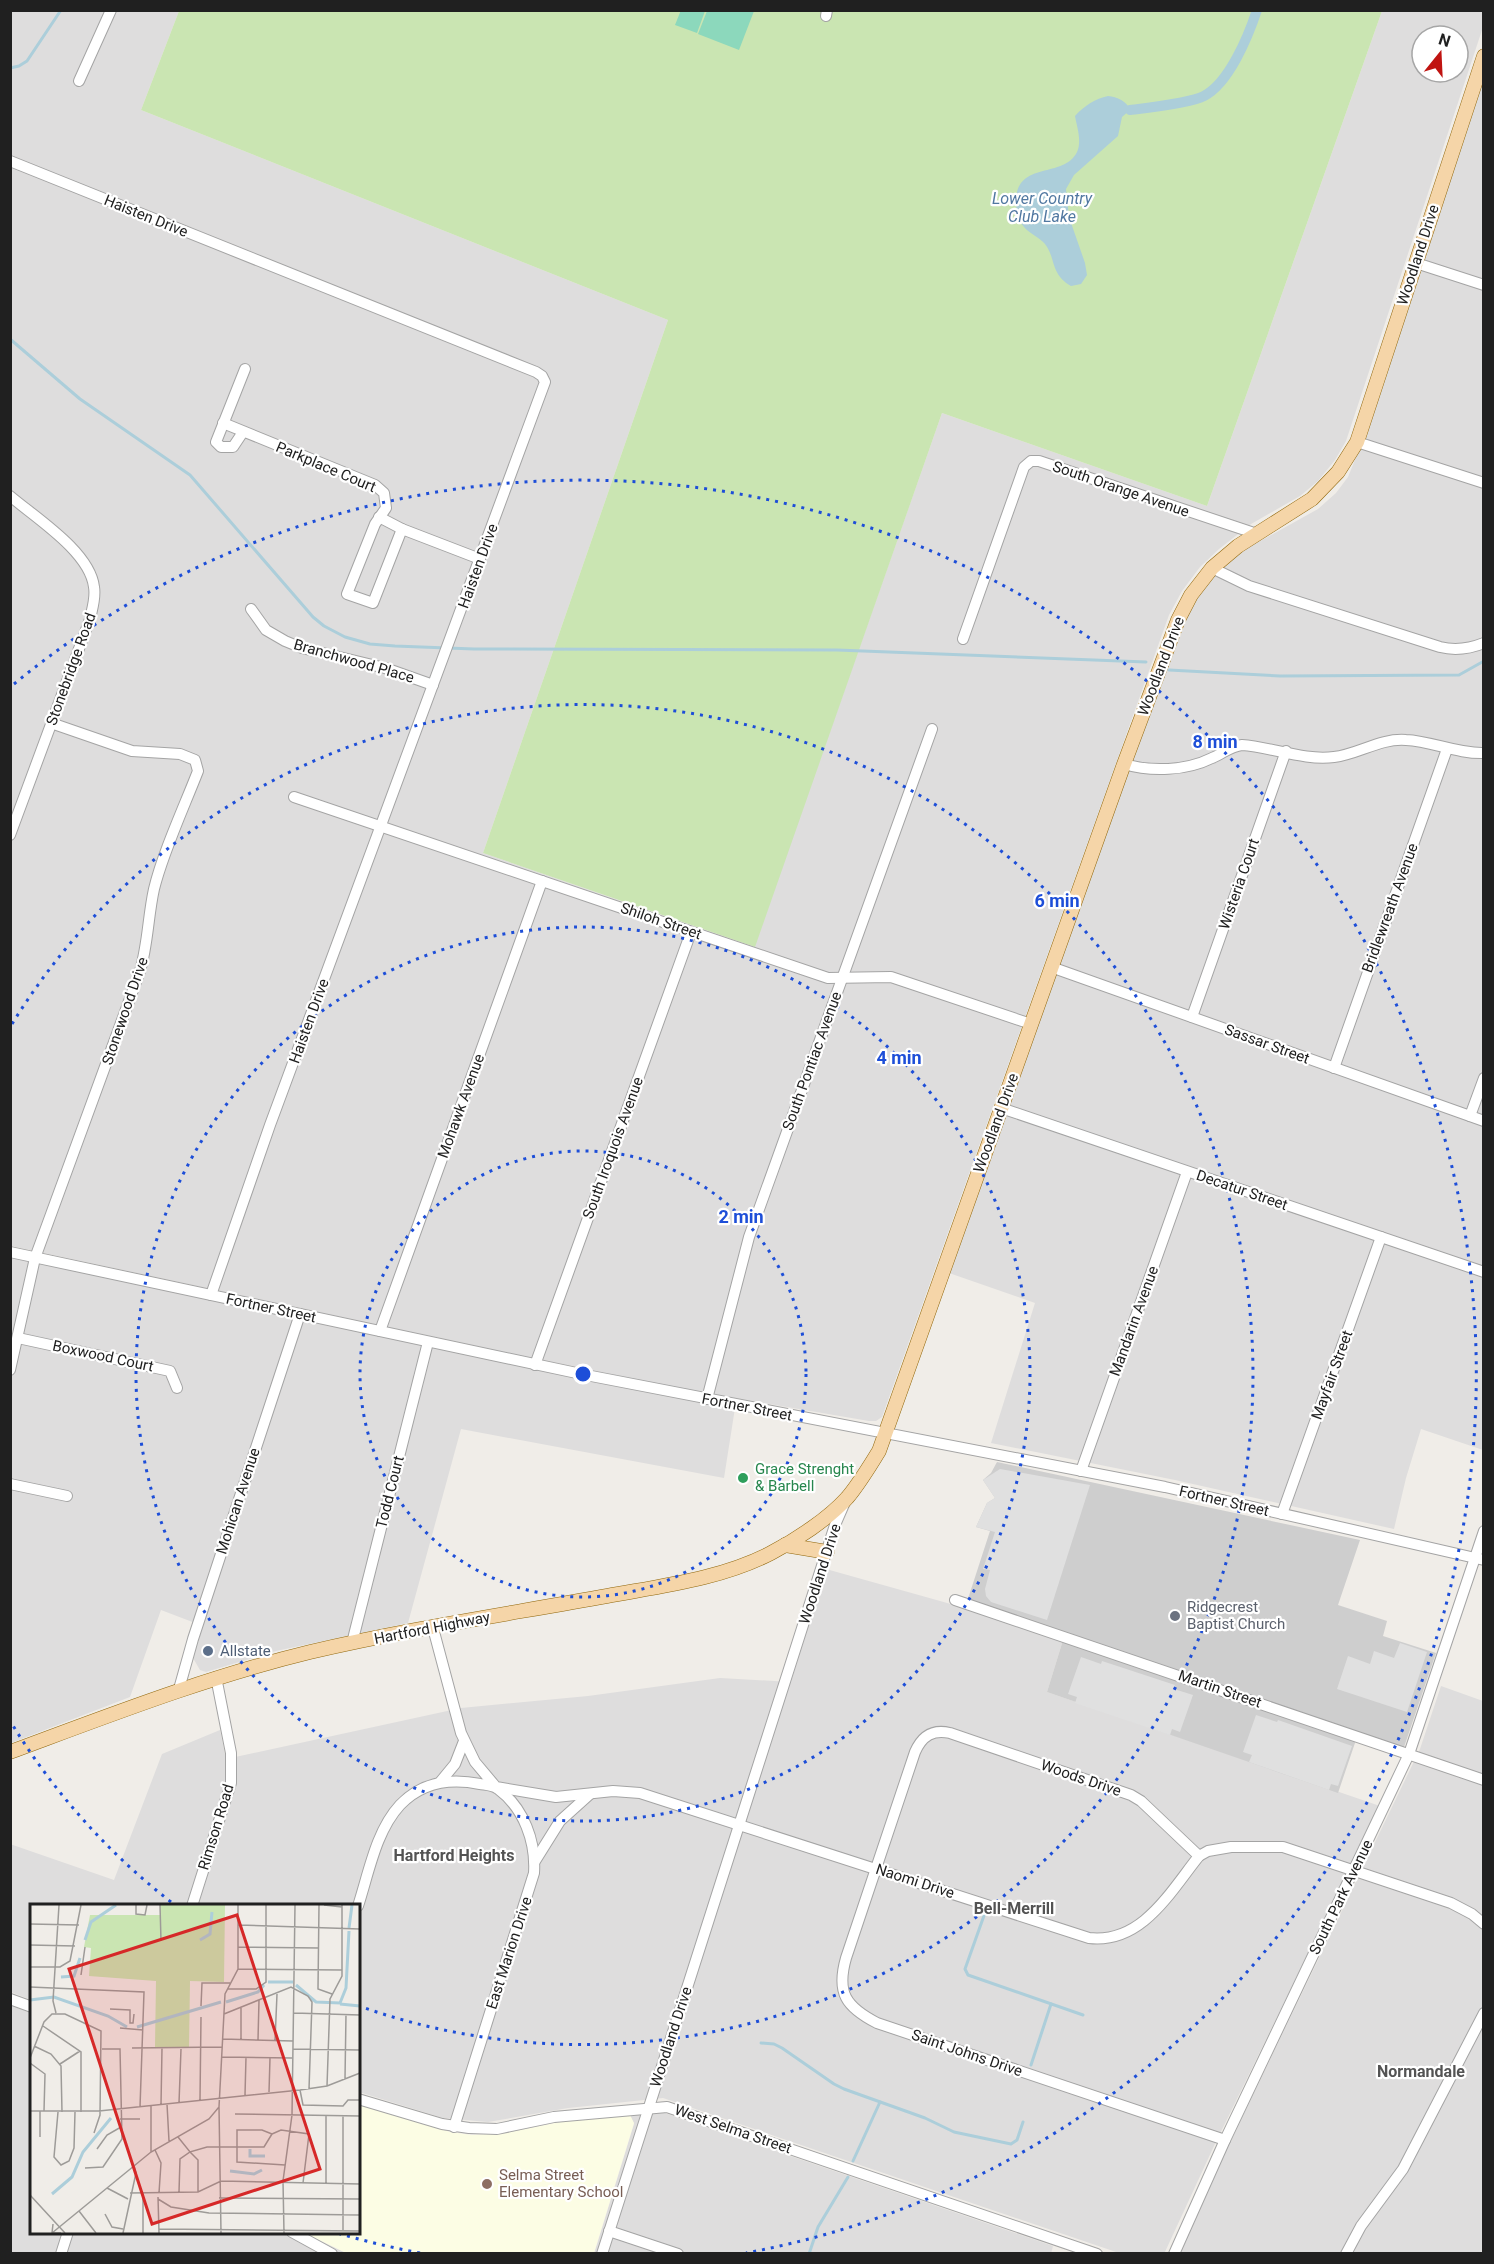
<svg xmlns="http://www.w3.org/2000/svg" width="1494" height="2264" font-family="Roboto,sans-serif">
<rect width="100%" height="100%" fill="#f0ede8"/>
<g fill="#dedddd" fill-rule="evenodd">
<path d="M11 10 179 11 141 110 668 320 483 853 754 947 942 413 1207 506 1382 11H1483V27L1346 441 1335 460 1318 481 1300 496 1251 524 1219 549 1200 567 1182 591 1169 615 882 1417 876 1421H869L693 1391 523 1356 11 1246ZM1422 36H1458V72H1422Z"/>
<polygon points="1483,78 1483,1450 1421,1429 1406,1478 1394,1529 1175,1480 991,1443 1035,1303 949,1273 1160,683 1182,627 1195,602 1210,580 1246,549 1318,509 1336,493 1348,477 1368,428"/>
<polygon points="11,1256 735,1408 724,1478 461,1429 408,1623 276,1651 206,1672 200,1670 193,1658 203,1626 161,1610 130,1697 11,1743"/>
<polygon points="826,1569 965,1608 1063,1640 1047,1692 1380,1806 1214,2146 1164,2254 1119,2253 663,2098 568,2108 488,2122 443,2118 359,2092 358,1906 32,1906 31,2000 11,1992 10,1844 114,1880 162,1754 220,1730 226,1759 461,1708 588,1696 720,1678 791,1682"/>
<polygon points="1441,1686 1483,1701 1483,2253 1179,2254 1207,2190 1420,1749"/>
<polygon points="10,2005 31,2013 32,2232 305,2233 346,2253 11,2253"/>
<polygon points="662,2112 1053,2246 1051,2254 594,2254 634,2124 630,2115"/>
</g>
<polygon fill="#fcfde4" points="359,2104 450,2132 472,2135 505,2133 560,2122 630,2115 634,2123 594,2253 346,2253 305,2233 358,2232"/>
<polygon fill="#cecece" points="997,1462 1360,1540 1338,1605 1387,1621 1383,1636 1436,1653 1401,1756 1356,1740 1338,1793 1047,1692 1063,1640 965,1608 990,1531 976,1527 987,1503 995,1498 983,1480 991,1473"/>
<polygon fill="#cae5b2" points="179,11 1382,11 1207,506 942,413 755,947 483,853 668,320 141,110"/>
<g fill="#8cd8bc">
<polygon points="681,10 705,11 697,33 675,25"/>
<polygon points="707,11 754,11 739,50 698,34"/>
</g>
<g fill="#e0e0e0">
<polygon points="1000,1469 1090,1485 1047,1620 991,1602 986,1596 985,1589 990,1570 983,1569 995,1532 976,1527 987,1503 995,1498 983,1480"/>
<polygon points="1400,1643 1427,1652 1407,1712 1337,1689 1348,1656 1370,1664 1374,1651 1394,1658"/>
<polygon points="1081,1657 1101,1664 1102,1661 1175,1685 1174,1689 1193,1695 1180,1732 1172,1729 1170,1735 1075,1703 1077,1697 1068,1694"/>
<polygon points="1256,1715 1277,1722 1278,1720 1352,1746 1338,1786 1331,1784 1329,1790 1249,1762 1252,1755 1243,1752"/>
</g>
<path fill="#acceda" d="M1108 96C1117 97 1127 101 1130 110L1122 117 1118 136 1074 175 1066 189 1069 217 1085 263 1087 275 1081 284 1071 286C1050 274 1056 258 1045 244 1039 237 1029 233 1024 227 1018 220 1017 213 1016 205 1014 159 1063 180 1077 152 1082 141 1077 127 1075 116 1085 105 1095 99 1108 96Z"/>
<g fill="none" stroke-linecap="round" stroke-linejoin="round">
<g stroke="#acceda" stroke-width="3">
<polyline points="10,68 19,66 27,61 61,10"/>
<polyline points="10,339 80,399 190,475 313,617 324,626 345,637 370,644 395,646 474,649 837,650 1146,662"/>
<polyline points="1169,670 1280,676 1459,675 1484,661"/>
<polyline points="986,1910 965,1969 968,1975 1083,2015"/>
<polyline points="761,2043 774,2044 782,2048 834,2084 844,2089 925,2118 954,2132 1011,2144 1017,2140 1023,2122"/>
<polyline points="1031,2065 1051,2004"/>
<polyline points="853,2161 880,2102"/>
<polyline points="809,2254 818,2227 848,2177"/>
</g>
<path stroke="#acceda" stroke-width="10" d="M1130 110C1146 108 1191 103 1204 96 1229 83 1248 37 1257 10"/>
<g stroke="#a4a4a4" stroke-width="12">
<g id="minor">
<polyline points="826,16 827,10"/>
<polyline points="79,81 111,10"/>
<polyline points="10,161 536,372 542,376 545,382 270,1125 211,1295"/>
<polyline points="1416,263 1484,285"/>
<polyline points="223,423 375,485 384,493 386,508 375,524 347,594 373,603 402,529"/>
<polyline points="243,432 233,447 221,447 216,442 245,369"/>
<polyline points="1357,442 1484,483"/>
<path d="M10 496C36 518 90 552 94 587 96 598 92 609 90 619L10 835"/>
<polyline points="379,517 402,529 480,559"/>
<path d="M1212 568 1249 586 1440 647C1456 651 1469 649 1484 643"/>
<polyline points="251,609 266,630 285,641 302,648 385,668 433,685"/>
<polyline points="963,639 1024,467 1031,461 1039,461 1257,534"/>
<path d="M1124 764C1151 772 1186 771 1212 758 1222 754 1231 746 1242 745 1272 747 1304 761 1334 757 1359 754 1380 738 1406 740 1432 741 1457 754 1484 753"/>
<polyline points="294,797 828,978 891,977 1031,1024"/>
<polyline points="1051,967 1484,1121"/>
<polyline points="1192,1017 1286,751"/>
<polyline points="1334,1068 1447,749"/>
<polyline points="1001,1108 1484,1272"/>
<polyline points="1470,1116 1484,1078"/>
<polyline points="10,1252 586,1375 1165,1487 1484,1560"/>
<polyline points="380,1331 542,881"/>
<polyline points="18,1338 170,1371 177,1388"/>
<polyline points="535,1365 691,932"/>
<path d="M10 1370 35 1258 140 971C148 944 148 916 154 889 163 852 184 807 198 771L195 760 180 754 132 751 51 723"/>
<polyline points="707,1399 749,1237 932,729"/>
<polyline points="1081,1471 1187,1172"/>
<polyline points="10,1484 67,1496"/>
<polyline points="1282,1514 1381,1237"/>
<polyline points="955,1600 1484,1780"/>
<path d="M433 1628 461 1733 475 1762 496 1787 556 1797 613 1791 640 1793 1089 1938C1142 1944 1170 1892 1199 1856L1208 1851 1231 1847H1283L1451 1903 1472 1914 1484 1924"/>
<polyline points="352,1643 428,1342"/>
<polyline points="179,1689 193,1639 300,1314"/>
<polyline points="441,1781 455,1764 464,1741"/>
<path d="M1199 1856 1141 1801 1131 1795 950 1733C933 1729 922 1736 915 1752L846 1958C836 1993 846 2007 877 2023L1225 2140"/>
<polyline points="535,1861 560,1821 590,1794"/>
<polyline points="192,1906 231,1783 231,1753 216,1677"/>
<path d="M358 1906C369 1872 376 1831 400 1805 422 1782 451 1778 480 1784 486 1785 493 1785 498 1789 524 1808 536 1842 534 1873L454 2127"/>
<polyline points="10,1999 32,2007"/>
<polyline points="358,2099 442,2124 469,2128 497,2129 554,2117 667,2107 1097,2254"/>
<polyline points="609,2231 678,2254"/>
<polyline points="292,2232 332,2254"/>
<polyline points="61,2254 68,2232"/>
<polyline points="602,2254 835,1525 845,1502"/>
<polyline points="1174,2254 1225,2140 1409,1754 1484,1531"/>
<polyline points="1346,2254 1361,2226 1403,2169 1484,2013"/>
</g>
</g>
<g stroke="#90670c" stroke-width="15">
<g id="major">
<polyline points="785,1545 827,1552"/>
<path d="M10 1752C110 1715 207 1677 310 1652 408 1629 508 1614 607 1596 661 1586 721 1579 771 1553 796 1540 828 1519 847 1498 859 1484 869 1467 879 1451L1124 764 1178 620 1191 595 1212 568 1238 546 1312 499 1338 472 1357 442 1484 56"/>
</g>
</g>
<use href="#minor" stroke="#fff" stroke-width="10"/>
<use href="#major" stroke="#f5d5a8" stroke-width="14"/>
</g>
<g fill="none" stroke="#1d4ed8" stroke-width="3" stroke-dasharray="3 6">
<circle cx="583" cy="1374" r="223"/>
<circle cx="583" cy="1374" r="447"/>
<path d="M171 1902A670 670 0 0 1 12 1724M12 1024A670 670 0 1 1 359 2006"/>
<path d="M420 2253A894 894 0 0 1 337 2233M14 684A894 894 0 1 1 746 2253"/>
</g>
<circle fill="#2e9e5b" stroke="#fff" stroke-width="2" cx="743" cy="1478" r="6"/>
<circle fill="#6b7280" stroke="#fff" stroke-width="2" cx="1175" cy="1616" r="6"/>
<circle fill="#5c6f8a" stroke="#fff" stroke-width="2" cx="208" cy="1651" r="6"/>
<circle fill="#8d6e63" stroke="#fff" stroke-width="2" cx="487" cy="2184" r="6"/>
<g text-anchor="middle" stroke-width="4.5" stroke-linejoin="round" paint-order="stroke">
<g font-size="15" fill="#202020" stroke="#fff">
<text transform="translate(146 216) rotate(22)" y="5">Haisten Drive</text>
<text transform="translate(1418 255) rotate(-72)" y="5">Woodland Drive</text>
<text transform="translate(326 467) rotate(23)" y="5">Parkplace Court</text>
<text transform="translate(1121 489) rotate(19)" y="5">South Orange Avenue</text>
<text transform="translate(478 566) rotate(-70)" y="5">Haisten Drive</text>
<text transform="translate(354 661) rotate(16)" y="5">Branchwood Place</text>
<text transform="translate(1161 666) rotate(-69)" y="5">Woodland Drive</text>
<text transform="translate(71 669) rotate(-70)" y="5">Stonebridge Road</text>
<text transform="translate(1239 884) rotate(-71)" y="5">Wisteria Court</text>
<text transform="translate(1390 908) rotate(-70)" y="5">Bridlewreath Avenue</text>
<text transform="translate(661 921) rotate(19)" y="5">Shiloh Street</text>
<text transform="translate(125 1011) rotate(-71)" y="5">Stonewood Drive</text>
<text transform="translate(309 1021) rotate(-70)" y="5">Haisten Drive</text>
<text transform="translate(1267 1044) rotate(20)" y="5">Sassar Street</text>
<text transform="translate(812 1061) rotate(-70)" y="5">South Pontiac Avenue</text>
<text transform="translate(461 1106) rotate(-70)" y="5">Mohawk Avenue</text>
<text transform="translate(996 1123) rotate(-70)" y="5">Woodland Drive</text>
<text transform="translate(613 1148) rotate(-70)" y="5">South Iroquois Avenue</text>
<text transform="translate(1242 1190) rotate(19)" y="5">Decatur Street</text>
<text transform="translate(271 1308) rotate(12)" y="5">Fortner Street</text>
<text transform="translate(1134 1321) rotate(-70)" y="5">Mandarin Avenue</text>
<text transform="translate(103 1356) rotate(12)" y="5">Boxwood Court</text>
<text transform="translate(1332 1375) rotate(-70)" y="5">Mayfair Street</text>
<text transform="translate(747 1407) rotate(11)" y="5">Fortner Street</text>
<text transform="translate(390 1492) rotate(-76)" y="5">Todd Court</text>
<text transform="translate(238 1501) rotate(-72)" y="5">Mohican Avenue</text>
<text transform="translate(1224 1501) rotate(13)" y="5">Fortner Street</text>
<text transform="translate(820 1574) rotate(-72)" y="5">Woodland Drive</text>
<text transform="translate(432 1628) rotate(-11)" y="5">Hartford Highway</text>
<text transform="translate(1220 1689) rotate(19)" y="5">Martin Street</text>
<text transform="translate(1081 1778) rotate(19)" y="5">Woods Drive</text>
<text transform="translate(216 1827) rotate(-73)" y="5">Rimson Road</text>
<text transform="translate(915 1881) rotate(18)" y="5">Naomi Drive</text>
<text transform="translate(1341 1897) rotate(-64)" y="5">South Park Avenue</text>
<text transform="translate(509 1953) rotate(-72)" y="5">East Marion Drive</text>
<text transform="translate(671 2037) rotate(-72)" y="5">Woodland Drive</text>
<text transform="translate(967 2053) rotate(19)" y="5">Saint Johns Drive</text>
<text transform="translate(733 2129) rotate(19)" y="5">West Selma Street</text>
</g>
<g font-size="15" fill="#27864d" stroke="#fff" text-anchor="start">
<text x="755" y="1474">Grace Strenght<tspan x="755" dy="17">&amp; Barbell</tspan></text>
</g>
<g font-size="15" fill="#5b616d" stroke="#fff" text-anchor="start">
<text x="1187" y="1612">Ridgecrest<tspan x="1187" dy="17">Baptist Church</tspan></text>
</g>
<g font-size="15" fill="#4e5e75" stroke="#fff" text-anchor="start">
<text x="220" y="1656">Allstate</text>
</g>
<g font-size="15" fill="#785e54" stroke="#fff" text-anchor="start">
<text x="499" y="2180">Selma Street<tspan x="499" dy="17">Elementary School</tspan></text>
</g>
<g font-size="16" font-style="italic" fill="#5178a1" stroke="#fff">
<text x="1042" y="204">Lower Country<tspan x="1042" dy="18">Club Lake</tspan></text>
</g>
<g font-size="16" font-weight="bold" fill="#535353" stroke="#fff">
<text x="454" y="1861">Hartford Heights</text>
<text x="1014" y="1914">Bell-Merrill</text>
<text x="1421" y="2077">Normandale</text>
</g>
</g>
<g transform="translate(30 1904)">
<rect width="330" height="330" fill="#f0ede8"/>
<path d="M130 1H195L194 78 160 77 159 144 125 143 126 77 59 72 61 44 54 43 60 11H130Z" fill="#cae5b2"/>
<path fill="none" stroke="#acceda" stroke-width="3" d="M319 24 322 1M55 36 61 18 86 1M170 36 180 30 182 8M31 73 44 72 50 54M238 78H263M266 81 286 98 310 99 316 84 319 27M0 96 24 93 78 112 97 123M196 98 228 88 234 81M310 100 330 102M107 123 191 98M220 245V252H235M200 267 224 270 232 266M22 290 42 273 53 248 81 214"/>
<path fill="none" stroke="#9d9b98" stroke-width="1.5" d="M106 1V10L115 11 117 1M130 1 131 37M289 1 288 85 302 90M294 1 312 3M0 20 49 21M208 21 330 25M0 41 45 42M208 43 289 44M0 63H30L40 57 51 1M208 65 312 66M51 71 55 43M0 83 114 88 110 203M197 85H226L236 78V1M171 102 172 79H200M80 105 100 106V119H103L104 110M26 109 23 97 29 1M264 109 330 111M194 110 261 83 278 92 282 98 279 185M13 122 51 148V208M90 124 113 126M193 135 263 137M211 136V103M228 136 229 96M245 137 247 90M4 142 21 150 31 162 32 208M102 144 192 143M263 145 330 146M192 153 262 154M0 154 14 118 22 110H35L71 127 70 211 64 229M0 159 15 170 14 207M30 160 50 147M315 175 316 110M297 182 300 95 312 72V1M270 186 273 201 313 202 318 196H330M239 188 240 154M215 191 216 153M170 196 171 113M149 199 151 145M137 200 139 237M131 201 132 144M121 202V248M189 203 191 329M0 207H69L270 186 297 182 330 169M28 208 24 253 31 261 39 257 44 244 45 208M205 210 330 212M296 211V279M313 212V326M90 215H110M242 230 232 226H207V258L255 261M242 230 251 226 279 230 273 279M10 233V207M148 233 160 248 177 243H234L242 230M67 245 77 231 91 223M125 246 131 259 129 289M55 264 73 263 92 235 90 145H72M77 284 98 295M149 288 150 255 160 248 168 256V288M100 289 168 288 191 277 330 280M113 289V329M0 291 35 329M128 293 129 329M189 294 330 295M128 295 141 303 179 309 330 311M49 307 66 329M75 310 82 323 93 325M23 320 22 329H31M129 325 330 327M22 329 121 248 179 215 189 203 195 90 208 65V1M93 329 106 269 104 262M254 329 253 277 262 211 265 1"/>
<path fill="#d62828" fill-opacity="0.15" stroke="#d62828" stroke-width="3" d="M207 11 290 265 122 320 39 65Z"/>
<rect width="330" height="330" fill="none" stroke="#202020" stroke-width="3"/>
</g>
<circle cx="583" cy="1374" r="9" fill="#1d4ed8" stroke="#fff" stroke-width="3"/>
<g font-size="18" text-anchor="middle" font-weight="bold" fill="#1d4ed8" stroke="#fff" stroke-width="4.5" stroke-linejoin="round" paint-order="stroke">
<text x="1215" y="748">8 min</text>
<text x="1057" y="907">6 min</text>
<text x="899" y="1064">4 min</text>
<text x="741" y="1223">2 min</text>
</g>
<rect width="1494" height="2264" fill="none" stroke="#202020" stroke-width="24"/>
<g transform="translate(1440 54) rotate(18)"><circle r="28" fill="#ffffff" stroke="#a6a6a6" stroke-width="1.5"/>
<path d="M0-4.5L10 22L0 15L-10 22Z" fill="#c01411"/>
<text y="-9" font-size="16" font-weight="bold" text-anchor="middle" fill="#202020">N</text>
</g>
</svg>
